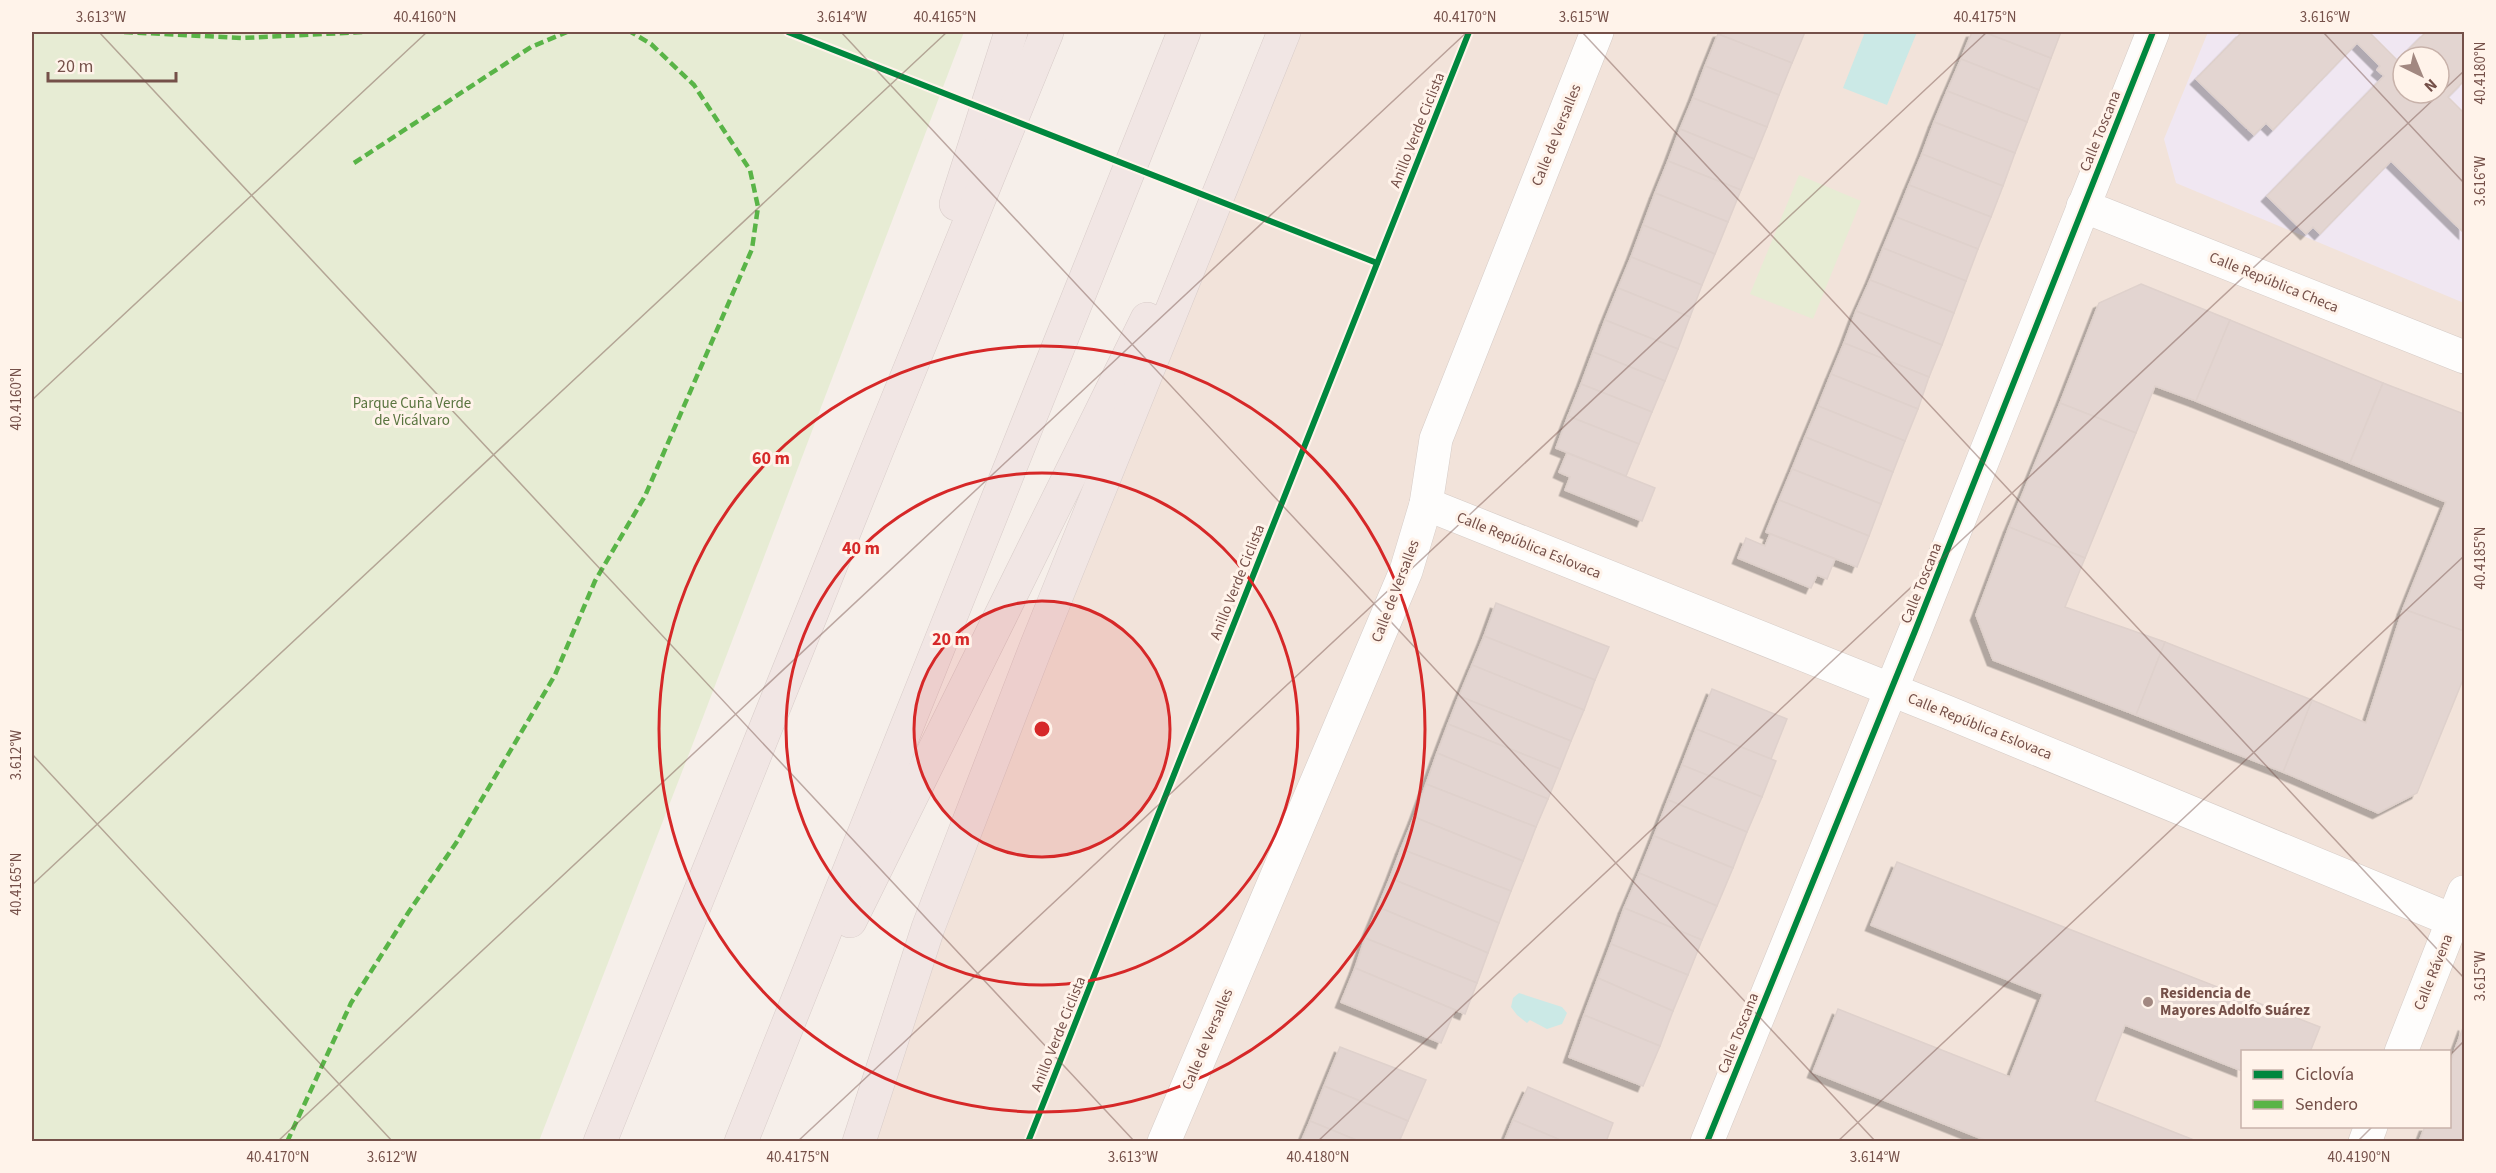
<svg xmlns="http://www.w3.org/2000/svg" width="2496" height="1173" font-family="'Source Sans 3',sans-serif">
<defs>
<filter id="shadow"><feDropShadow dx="-5.5" dy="5.5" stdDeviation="0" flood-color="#0004"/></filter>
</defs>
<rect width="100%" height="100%" fill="#f6efea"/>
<path fill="#f2e3da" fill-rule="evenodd" d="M1284 32H2464V1141L859 1142ZM2403 57H2439V93H2403ZM2242 1052H2450V1126H2242Z"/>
<path fill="#f0e7f2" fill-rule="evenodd" d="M2208 32H2464V303L2176 183 2164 139ZM2403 57H2439V93H2403Z"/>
<g fill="#e7ecd4">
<polygon points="32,32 964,32 692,746 539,1141 32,1141"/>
<polygon points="1799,175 1861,201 1813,319 1750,294"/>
</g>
<g fill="#cbe9e6">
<polygon points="1865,32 1917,32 1887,105 1843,88"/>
<polygon points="1519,993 1562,1007 1567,1013 1562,1024 1547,1029 1530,1020 1527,1023 1517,1015 1511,1007 1513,998"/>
</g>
<g fill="#e3d5d1" stroke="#dfd1cc" stroke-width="1.5" filter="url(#shadow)">
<polygon points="1719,32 1805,32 1792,63 1718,34"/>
<polygon points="1972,32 1984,32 2051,58 2039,90 1961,59"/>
<polygon points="1984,32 2061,32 2051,58"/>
<polygon points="2242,32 2369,32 2403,66 2403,93 2439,93 2439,57 2407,57 2404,54 2426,32 2464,32 2464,81 2448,97 2464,113 2464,233 2391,161 2320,234 2313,227 2306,234 2267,196 2384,76 2377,70 2380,66 2357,43 2273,130 2266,123 2254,135 2196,79"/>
<polygon points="1718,34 1792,63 1779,95 1705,66"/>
<polygon points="1961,59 2039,90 2027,122 1947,91"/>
<polygon points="1705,66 1779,95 1767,127 1693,98"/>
<polygon points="1947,91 2027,122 2015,153 1934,122"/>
<polygon points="1693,98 1767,127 1754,159 1680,129"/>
<polygon points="1934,122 2015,153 2003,186 1922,154"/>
<polygon points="1680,129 1754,159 1741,190 1668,161"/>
<polygon points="1922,154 2003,186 1991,217 1909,185"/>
<polygon points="1668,161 1741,190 1728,222 1655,193"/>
<polygon points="1909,185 1991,217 1978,249 1896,217"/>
<polygon points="1655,193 1728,222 1715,254 1643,225"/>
<polygon points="1896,217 1978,249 1966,281 1883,248"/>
<polygon points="1643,225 1715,254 1702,285 1631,257"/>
<polygon points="1883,248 1966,281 1954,313 1870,280"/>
<polygon points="1631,257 1702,285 1690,317 1618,288"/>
<polygon points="1870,280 1954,313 1942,345 1856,311"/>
<polygon points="2141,284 2230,320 2196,401 2155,386 2136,433 2060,403 2099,303"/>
<polygon points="1618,288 1690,317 1678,349 1605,320"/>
<polygon points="1856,311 1942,345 1929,377 1844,343"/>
<polygon points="1605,320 1678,349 1665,381 1593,352"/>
<polygon points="2230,320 2383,383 2350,463 2196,401"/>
<polygon points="1844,343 1929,377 1918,409 1831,374"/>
<polygon points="1593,352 1665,381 1652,412 1581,384"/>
<polygon points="1831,374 1918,409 1905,441 1818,406"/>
<polygon points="2383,383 2464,414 2464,631 2403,609 2446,502 2350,463"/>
<polygon points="1581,384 1652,412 1639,444 1568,416"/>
<polygon points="2060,403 2136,433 2085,558 2009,527"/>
<polygon points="1818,406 1905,441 1893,472 1805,437"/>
<polygon points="1568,416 1639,444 1626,476 1556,448"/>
<polygon points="1805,437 1893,472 1881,504 1792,469"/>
<polygon points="1567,453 1655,488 1642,521 1565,490 1570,477 1559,472"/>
<polygon points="1792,469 1881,504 1869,536 1779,500"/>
<polygon points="1779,500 1869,536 1857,567 1766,532"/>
<polygon points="2009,527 2085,558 2065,607 2165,642 2136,715 1993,660 1976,615"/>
<polygon points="1770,534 1835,559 1827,579 1817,575 1811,588 1738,558 1746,538 1765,546"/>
<polygon points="1496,603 1609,647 1595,680 1484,636"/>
<polygon points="2403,609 2464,631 2464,677 2417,793 2378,813 2283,772 2312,700 2366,723"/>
<polygon points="1484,636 1595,680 1584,710 1472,665"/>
<polygon points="2165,642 2312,700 2283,772 2136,715"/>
<polygon points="1472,665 1584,710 1571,741 1459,696"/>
<polygon points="1712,689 1787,719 1771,759 1696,729"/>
<polygon points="1459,696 1571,741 1560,769 1448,724"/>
<polygon points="1448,724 1560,769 1548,799 1437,753"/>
<polygon points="1696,729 1776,761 1762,797 1682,765"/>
<polygon points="1437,753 1548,799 1536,827 1426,784"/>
<polygon points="1682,765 1762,797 1747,832 1668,800"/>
<polygon points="1426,784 1536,827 1523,861 1414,817"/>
<polygon points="1668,800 1747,832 1733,868 1654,836"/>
<polygon points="1414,817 1523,861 1511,891 1401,849"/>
<polygon points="1654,836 1733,868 1717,906 1639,873"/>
<polygon points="1401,849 1511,891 1499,923 1390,878"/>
<polygon points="1897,862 2320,1027 2310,1052 2242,1052 2242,1071 2125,1025 2095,1101 2199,1142 1984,1142 1985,1140 1813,1072 1838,1009 2010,1077 2043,994 1871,925"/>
<polygon points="1639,873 1717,906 1702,940 1624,908"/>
<polygon points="1390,878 1499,923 1488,953 1378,907"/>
<polygon points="1378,907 1488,953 1477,983 1365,938"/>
<polygon points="1624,908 1702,940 1688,975 1611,944"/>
<polygon points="1365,938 1477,983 1465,1014 1355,968"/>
<polygon points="1611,944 1688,975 1673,1011 1598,978"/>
<polygon points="1355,968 1455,1010 1441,1043 1341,1002"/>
<polygon points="1598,978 1673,1011 1660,1046 1584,1015"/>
<polygon points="1584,1015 1660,1046 1643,1086 1569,1057"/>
<polygon points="2464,1025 2464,1142 2419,1142 2425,1126 2450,1126 2450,1063"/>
<polygon points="1340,1047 1426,1080 1408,1121 1324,1086"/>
<polygon points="1324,1086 1408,1121 1399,1142 1361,1142 1310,1121"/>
<polygon points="1528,1087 1613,1123 1606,1142 1565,1142 1513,1120"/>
<polygon points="1513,1120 1565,1142 1504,1142"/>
<polygon points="1310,1121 1361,1142 1301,1142"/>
</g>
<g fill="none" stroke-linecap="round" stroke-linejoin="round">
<g stroke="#d5cbc6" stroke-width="34">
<g id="minor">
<polyline points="2083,206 2464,357"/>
<polyline points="1426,504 1947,712 2464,925"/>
<polyline points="2401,1052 2464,892"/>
<polyline points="1164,1142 1406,571 1426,504 1436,439 1597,32"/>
<polyline points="1707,1142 1915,631 2153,32"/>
<polyline points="2365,1142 2371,1126"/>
</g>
</g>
<g stroke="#d8ccc9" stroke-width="34">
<g id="highway">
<polyline points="956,204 1011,32"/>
<polyline points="850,921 1147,319"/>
<polyline points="600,1142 877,450 1047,32"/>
<polyline points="741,1142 1184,32"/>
<polyline points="859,1142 928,928 1036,647 1284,32"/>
</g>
</g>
<use href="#minor" stroke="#fefdfc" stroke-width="33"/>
<use href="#highway" stroke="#f1e6e4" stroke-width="33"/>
<g stroke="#59b447" stroke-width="4.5" stroke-dasharray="9 4.5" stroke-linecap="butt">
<polyline points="124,32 242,38 364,32"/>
<polyline points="354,163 531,47 567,32"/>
<polyline points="287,1142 351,1003 408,913 456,843 555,675 595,581 645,496 752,249 758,207 750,170 694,85 651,44 631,32"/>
</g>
<g stroke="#fff3ea" stroke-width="10">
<g id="cycleway">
<polyline points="788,32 1377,263"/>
<polyline points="1028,1142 1469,32"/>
<polyline points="1707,1142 1915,631 2153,32"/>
</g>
</g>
<use href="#cycleway" stroke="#00873e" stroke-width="6"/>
</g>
<path fill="none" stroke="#755049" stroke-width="1.5" stroke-opacity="0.45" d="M99 32 1135 1142M841 32 1876 1142M1582 32 2464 978M2323 32 2464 183M32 400 427 32M32 754 393 1142M32 885 947 32M2450 1055 2464 1041M277 1142 1467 32M797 1142 1987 32M1317 1142 2464 71M1837 1142 2464 556M2357 1142 2373 1126"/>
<circle cx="1042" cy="729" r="128" fill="#d62828" fill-opacity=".12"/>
<g fill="none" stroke="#d62828" stroke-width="3">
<circle cx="1042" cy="729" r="128"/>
<circle cx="1042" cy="729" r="256"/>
<circle cx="1042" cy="729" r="383"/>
</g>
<circle fill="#a28881" stroke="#fff3ea" stroke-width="2" cx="2148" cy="1002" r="6"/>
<g text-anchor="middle" stroke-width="6" stroke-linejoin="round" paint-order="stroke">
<g font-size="15" fill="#755049" stroke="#fff3ea">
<text transform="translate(1417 130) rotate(-68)" y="5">Anillo Verde Ciclista</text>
<text transform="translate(2100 131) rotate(-68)" y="5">Calle Toscana</text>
<text transform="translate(1556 135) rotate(-68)" y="5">Calle de Versalles</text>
<text transform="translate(2274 282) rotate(22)" y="5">Calle República Checa</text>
<text transform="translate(1529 545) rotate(22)" y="5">Calle República Eslovaca</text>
<text transform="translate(1237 582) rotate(-68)" y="5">Anillo Verde Ciclista</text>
<text transform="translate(1921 583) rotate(-68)" y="5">Calle Toscana</text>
<text transform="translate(1395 591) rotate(-69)" y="5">Calle de Versalles</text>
<text transform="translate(1980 726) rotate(22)" y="5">Calle República Eslovaca</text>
<text transform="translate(2433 972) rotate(-68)" y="5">Calle Rávena</text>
<text transform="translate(1738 1033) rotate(-68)" y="5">Calle Toscana</text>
<text transform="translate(1058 1034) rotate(-68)" y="5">Anillo Verde Ciclista</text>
<text transform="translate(1207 1039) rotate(-67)" y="5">Calle de Versalles</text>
</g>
<g font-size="15" fill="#59743f" stroke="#fff3ea">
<text x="412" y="408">Parque Cuña Verde<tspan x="412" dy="17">de Vicálvaro</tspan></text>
</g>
<g font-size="15" font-weight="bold" fill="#755049" stroke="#fff3ea" text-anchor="start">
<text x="2160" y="998">Residencia de<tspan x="2160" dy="17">Mayores Adolfo Suárez</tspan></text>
</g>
</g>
<circle cx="1042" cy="729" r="9" fill="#d62828" stroke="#fff3ea" stroke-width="3"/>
<g font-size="18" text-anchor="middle" font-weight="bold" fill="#d62828" stroke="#fff3ea" stroke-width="6" stroke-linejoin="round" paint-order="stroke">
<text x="771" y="464">60 m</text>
<text x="861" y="554">40 m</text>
<text x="951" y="645">20 m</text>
</g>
<rect width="2496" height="1173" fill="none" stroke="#fff3ea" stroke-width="66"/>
<rect x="2241" y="1050" width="210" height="78" fill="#fff3ea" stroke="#c8b2aa" stroke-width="1.5"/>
<rect x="2253" y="1070" width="30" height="9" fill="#00873e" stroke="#c8b2aa" stroke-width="1.5"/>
<text x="2295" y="1080" font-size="18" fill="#755049">Ciclovía</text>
<rect x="2253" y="1100" width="30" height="9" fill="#59b447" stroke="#c8b2aa" stroke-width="1.5"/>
<text x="2295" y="1110" font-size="18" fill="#755049">Sendero</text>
<g transform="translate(2421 75) rotate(137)"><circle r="28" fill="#fff3ea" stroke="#c8b2aa" stroke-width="1.5"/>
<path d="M0-4.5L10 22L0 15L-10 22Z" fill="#a28881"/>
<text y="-9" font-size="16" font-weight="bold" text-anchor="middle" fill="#755049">N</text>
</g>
<path d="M48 72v9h128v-9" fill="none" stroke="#755049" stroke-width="3"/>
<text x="57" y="72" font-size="18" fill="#755049" stroke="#fff3ea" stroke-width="4.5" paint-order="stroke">20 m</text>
<rect x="33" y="33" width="2430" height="1107" fill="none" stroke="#755049" stroke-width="2"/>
<g font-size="15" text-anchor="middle" fill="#755049">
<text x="101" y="22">3.613°W</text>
<text x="425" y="22">40.4160°N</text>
<text x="842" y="22">3.614°W</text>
<text x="945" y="22">40.4165°N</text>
<text x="1465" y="22">40.4170°N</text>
<text x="1584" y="22">3.615°W</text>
<text x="1985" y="22">40.4175°N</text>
<text x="2325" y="22">3.616°W</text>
<text transform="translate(2480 73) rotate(-90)" y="5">40.4180°N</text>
<text transform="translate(2480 181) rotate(-90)" y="5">3.616°W</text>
<text transform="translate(16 399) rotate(-90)" y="5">40.4160°N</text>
<text transform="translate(2480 558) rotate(-90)" y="5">40.4185°N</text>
<text transform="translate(16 755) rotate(-90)" y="5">3.612°W</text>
<text transform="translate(16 884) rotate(-90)" y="5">40.4165°N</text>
<text transform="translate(2480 976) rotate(-90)" y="5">3.615°W</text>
<text x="278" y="1162">40.4170°N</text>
<text x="392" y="1162">3.612°W</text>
<text x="798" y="1162">40.4175°N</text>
<text x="1133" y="1162">3.613°W</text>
<text x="1318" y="1162">40.4180°N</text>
<text x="1875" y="1162">3.614°W</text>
<text x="2359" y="1162">40.4190°N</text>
</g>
</svg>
